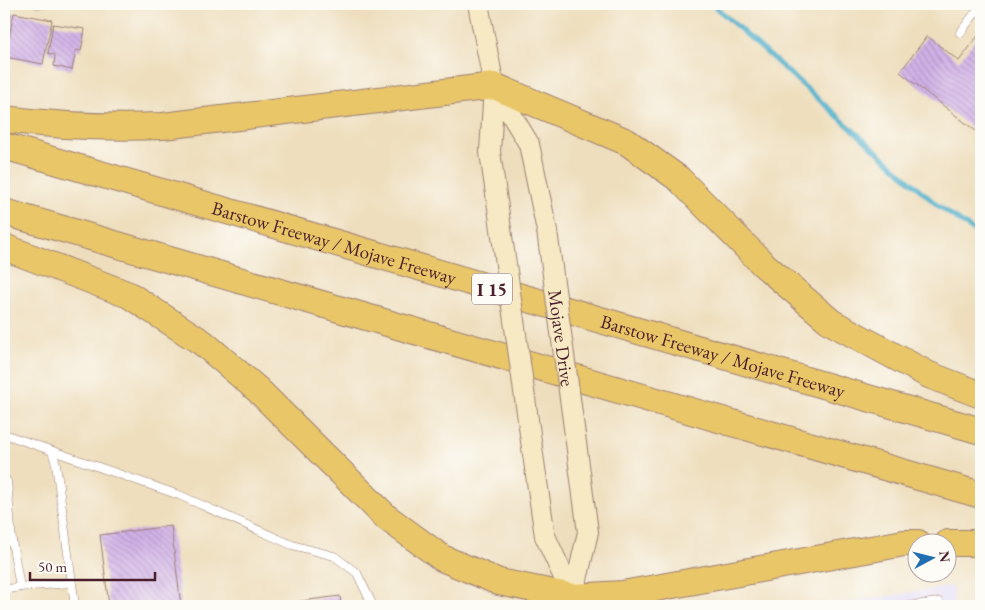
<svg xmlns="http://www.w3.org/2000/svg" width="985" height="610" viewBox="0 0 985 610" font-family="'EB Garamond',serif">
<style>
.built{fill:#ddd5f6}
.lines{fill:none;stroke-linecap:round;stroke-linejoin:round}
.stream{stroke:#49acc8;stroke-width:5}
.building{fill:url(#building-back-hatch)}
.lane-casing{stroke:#9c7e74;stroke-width:9}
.secondary-casing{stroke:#9c7e74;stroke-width:22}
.highway-casing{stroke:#9c7e74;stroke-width:28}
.lane{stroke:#fff;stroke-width:8}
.secondary{stroke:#f6e9c3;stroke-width:20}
.highway{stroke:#e9c769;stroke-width:26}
.secondary-bridge-casing{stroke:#9c7e74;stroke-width:22;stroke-linecap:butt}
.secondary-bridge{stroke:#f6e9c3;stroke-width:20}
.labels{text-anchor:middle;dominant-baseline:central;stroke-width:5;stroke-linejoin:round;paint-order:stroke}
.shield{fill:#fdfcf7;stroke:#806168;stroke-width:1}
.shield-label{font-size:18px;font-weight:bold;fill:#4a1f2b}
.street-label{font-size:19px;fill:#4a1f2b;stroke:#fdfcf7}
</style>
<defs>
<pattern id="building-back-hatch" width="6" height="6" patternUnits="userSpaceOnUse" patternTransform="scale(1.25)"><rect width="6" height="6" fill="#d2b2e8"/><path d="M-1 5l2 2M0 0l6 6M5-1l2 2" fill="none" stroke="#ac90bc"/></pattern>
</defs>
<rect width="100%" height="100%" fill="#fdfcf7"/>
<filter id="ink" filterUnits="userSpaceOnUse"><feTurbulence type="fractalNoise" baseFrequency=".02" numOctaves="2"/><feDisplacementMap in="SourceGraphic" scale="10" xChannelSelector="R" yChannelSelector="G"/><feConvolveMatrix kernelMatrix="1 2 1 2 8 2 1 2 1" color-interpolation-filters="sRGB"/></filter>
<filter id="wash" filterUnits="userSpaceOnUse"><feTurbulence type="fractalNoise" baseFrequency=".0096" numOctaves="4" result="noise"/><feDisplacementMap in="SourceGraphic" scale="20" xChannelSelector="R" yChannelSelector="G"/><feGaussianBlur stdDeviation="1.12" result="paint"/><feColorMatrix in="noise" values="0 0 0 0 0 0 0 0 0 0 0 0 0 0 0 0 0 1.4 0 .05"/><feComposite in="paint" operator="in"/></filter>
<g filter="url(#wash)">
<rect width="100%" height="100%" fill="#eedebd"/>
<!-- built -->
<path class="built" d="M952 586 955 606H823Z"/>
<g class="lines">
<!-- stream -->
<path class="stream" d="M712 4 937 205 981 236"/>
</g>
<g id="blocks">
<!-- building -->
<g class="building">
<path d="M4 13 11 14 5 45H4Z"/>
<path d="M14 13 52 20 43 64 5 57Z"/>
<path d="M53 24 85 29 81 51 76 50 72 70 54 66 55 55 48 53Z"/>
<path d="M981 32V135L900 72 927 36 959 61Z"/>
<path d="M171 526 181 606H109L100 535Z"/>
<path d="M340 596 341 606H279L278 604Z"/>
</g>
</g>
</g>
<g filter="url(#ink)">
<use href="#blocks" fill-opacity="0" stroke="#9c7e74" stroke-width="1"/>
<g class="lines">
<defs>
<g id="lane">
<path d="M36 4H43"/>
<path d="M960 33 981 5"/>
<path d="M4 434 179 495 292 545 334 556 357 573 373 606"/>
<path d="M52 451 56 464 75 606"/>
<path d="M4 479 7 481 12 541"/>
<path d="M4 542 12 541 20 587 71 583"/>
<path d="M4 590 20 587"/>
<path d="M907 606 939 602 940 606"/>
</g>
<g id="secondary">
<path d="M478 4 494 86 490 152 506 264"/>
<path d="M494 86 529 144 547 231"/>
<path d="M532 448 545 536 573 597"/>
<path d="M574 606 573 597 588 532 575 435"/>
</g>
<g id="highway">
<path d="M4 119C57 126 109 128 163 126L494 86 627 142 679 179 763 264 831 322 929 375 981 395"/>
<path id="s1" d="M4 146 981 431"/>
<path d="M4 212 981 495"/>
<path d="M4 247 129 295 203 343 258 390 386 517 442 558 499 582 573 597 623 594 904 543H918"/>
<path d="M948 543H981"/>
</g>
</defs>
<!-- lane casing -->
<use href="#lane" class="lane-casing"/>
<!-- secondary casing -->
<use href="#secondary" class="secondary-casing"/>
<!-- highway casing -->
<use href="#highway" class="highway-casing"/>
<!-- lane -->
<use href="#lane" class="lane"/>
<!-- secondary -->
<use href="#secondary" class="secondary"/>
<!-- highway -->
<use href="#highway" class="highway"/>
<defs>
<g id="secondary-bridge">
<path id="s2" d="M547 231 575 435"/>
<path d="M506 264 532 448"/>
</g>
</defs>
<!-- secondary-bridge casing -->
<use href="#secondary-bridge" class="secondary-bridge-casing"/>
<!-- secondary-bridge -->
<use href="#secondary-bridge" class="secondary-bridge"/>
</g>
</g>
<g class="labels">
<!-- shield labels -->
<rect class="shield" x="472" y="273.5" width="40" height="31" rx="4"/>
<g class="shield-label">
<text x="492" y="289">I 15</text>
</g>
<!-- street labels -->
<g class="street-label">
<text stroke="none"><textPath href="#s1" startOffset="344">Barstow Freeway / Mojave Freeway</textPath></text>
<text stroke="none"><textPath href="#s2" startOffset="108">Mojave Drive</textPath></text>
<text stroke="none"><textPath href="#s1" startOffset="749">Barstow Freeway / Mojave Freeway</textPath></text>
</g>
</g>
<!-- margin -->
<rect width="985" height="610" fill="none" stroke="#fdfcf7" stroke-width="20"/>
<!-- north arrow -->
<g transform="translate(932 558) rotate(83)"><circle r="24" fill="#fdfcf7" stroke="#b5a4a5"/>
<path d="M0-4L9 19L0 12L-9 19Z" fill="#1f6fb2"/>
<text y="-8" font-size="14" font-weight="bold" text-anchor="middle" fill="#4a1f2b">N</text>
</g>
<!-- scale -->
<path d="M30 572v8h125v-8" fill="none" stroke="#4a1f2b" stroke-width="2.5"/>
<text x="38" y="572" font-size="15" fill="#4a1f2b" stroke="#fdfcf7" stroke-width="4" paint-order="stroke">50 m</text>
</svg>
